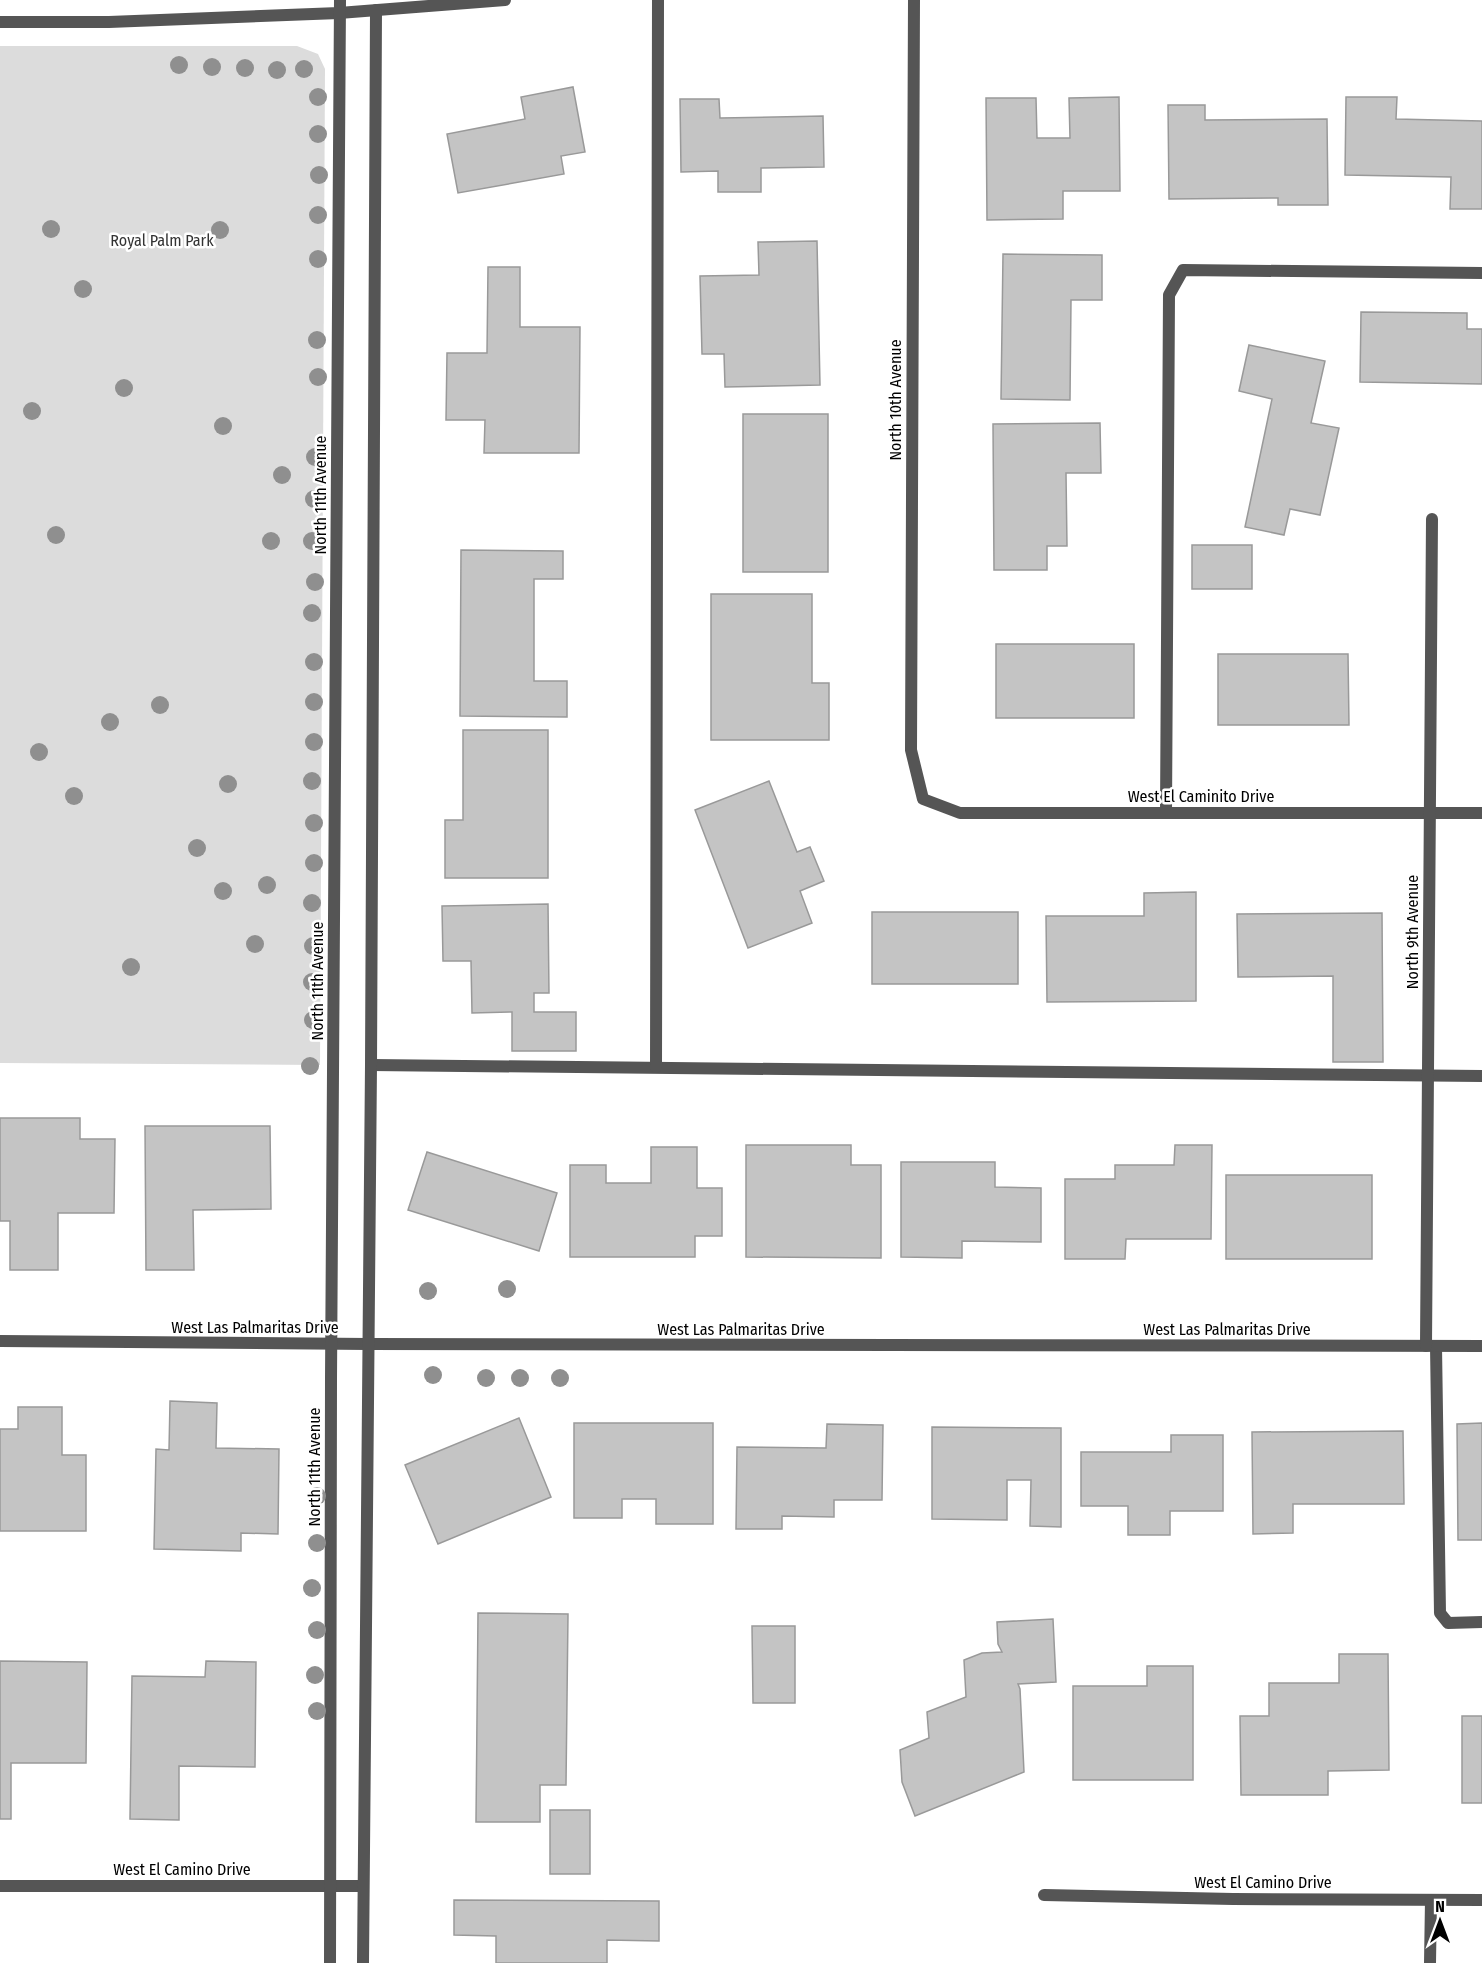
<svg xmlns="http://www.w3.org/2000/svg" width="1482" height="1963" viewBox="0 0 1482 1963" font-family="'Fira Sans Condensed',sans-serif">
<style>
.green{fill:#dcdcdc}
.building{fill:#c4c4c4;stroke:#999;stroke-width:1.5}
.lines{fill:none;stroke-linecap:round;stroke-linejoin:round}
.service{stroke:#555;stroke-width:12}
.minor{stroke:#555;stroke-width:12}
.tree{fill:#8f8f8f}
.labels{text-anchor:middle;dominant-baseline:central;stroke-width:5;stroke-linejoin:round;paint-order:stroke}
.park-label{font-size:16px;fill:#333;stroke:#fff}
.street-label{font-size:16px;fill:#000;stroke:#fff}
</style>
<rect width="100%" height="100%" fill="#fff"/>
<!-- green -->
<path class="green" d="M0 46H297L318 54 325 69 320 1065 0 1063Z"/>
<!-- building -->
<g class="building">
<path d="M573 87 585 152 561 156 564 174 458 193 447 134 525 119 521 97Z"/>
<path d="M1119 97 1120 191H1063V219L987 220 986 98H1036L1037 138H1070L1069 98Z"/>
<path d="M1346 97H1397L1396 119 1482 121V209H1450L1451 177 1345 175Z"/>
<path d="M680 99H719L720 118 823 116 824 167 761 168V192H718V171L681 172Z"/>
<path d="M1168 105H1205V120L1327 119 1328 205H1278V198L1169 199Z"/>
<path d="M817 241 820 385 725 387 724 354H702L700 276 759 275 758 242Z"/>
<path d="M1003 254 1102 255V300H1071L1070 400 1001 399Z"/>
<path d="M488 267H520V327H580L579 453H484L485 420H446L447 353H487Z"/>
<path d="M1361 312 1467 313V329H1482V384L1360 382Z"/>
<path d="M1249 345 1325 361 1311 423 1339 428 1320 515 1290 509 1284 535 1245 527 1272 399 1239 391Z"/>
<rect x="743" y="414" width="85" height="158"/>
<path d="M1100 423 1101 473H1066L1067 546H1047V570H994L993 424Z"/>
<rect x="1192" y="545" width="60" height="44"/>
<path d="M461 550 563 551V579H534V681H567V717L460 716Z"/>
<path d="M711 594H812V683H829V740H711Z"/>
<rect x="996" y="644" width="138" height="74"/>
<path d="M1218 654H1348L1349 725H1218Z"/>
<path d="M463 730H548V878H445V820H463Z"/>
<path d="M769 781 797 852 810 847 824 881 800 891 812 923 748 948 695 810Z"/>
<path d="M1196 892V1001L1047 1002 1046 916H1144V893Z"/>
<path d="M548 904 549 993H534V1012H576V1051H512V1012L472 1013 471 961H443L442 906Z"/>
<rect x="872" y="912" width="146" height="72"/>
<path d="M1382 913 1383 1062H1333V976L1238 977 1237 914Z"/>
<path d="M0 1118H80V1139H115L114 1213H58V1270H10V1221H0Z"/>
<path d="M145 1126H270L271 1209 193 1210 194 1270H146Z"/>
<path d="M746 1145H851V1165H881V1258L746 1257Z"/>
<path d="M1175 1145H1212L1211 1239H1126L1125 1259H1065V1179H1115V1165H1174Z"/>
<path d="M651 1147H697V1188H722V1236H695V1257H570V1165H606V1183H651Z"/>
<path d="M427 1152 557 1193 539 1251 408 1210Z"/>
<path d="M901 1162H995V1187L1041 1188V1242L962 1241V1258L901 1257Z"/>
<rect x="1226" y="1175" width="146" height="84"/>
<path d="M170 1401 217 1403 216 1448 279 1449 278 1534 241 1533V1551L154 1549 156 1449 169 1450Z"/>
<path d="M18 1407H62V1455H86V1531H0V1429H18Z"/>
<path d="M519 1418 551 1497 438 1544 405 1465Z"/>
<path d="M574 1423H713V1524H656V1499H622V1518H574Z"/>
<path d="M1482 1423V1540H1458L1457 1424Z"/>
<path d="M827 1424 883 1425 882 1500H834V1517L782 1516V1529H736L737 1447 826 1448Z"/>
<path d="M932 1427 1061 1428V1527L1030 1526 1031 1480H1007V1520L932 1519Z"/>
<path d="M1403 1431 1404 1504H1293V1533L1253 1534 1252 1432Z"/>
<path d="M1171 1435H1223V1511H1170V1535H1128V1506H1081V1452H1171Z"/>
<path d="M478 1613 568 1614 566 1785H540V1822H476Z"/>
<path d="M1053 1619 1056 1682 1018 1684 1020 1689 1024 1772 915 1816 902 1782 900 1750 929 1738 927 1712 966 1697 964 1660 982 1653 1002 1652 998 1644 997 1622Z"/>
<path d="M752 1626H795V1703H753Z"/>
<path d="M1339 1654H1388L1389 1770 1328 1771V1795H1241L1240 1716H1269V1683H1339Z"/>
<path d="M0 1661 87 1662 86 1763H11V1819H0Z"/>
<path d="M206 1661 256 1662 255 1767 179 1766V1820L130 1819 132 1676 205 1677Z"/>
<path d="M1147 1666H1193V1780H1073V1686H1147Z"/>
<rect x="1462" y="1716" width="20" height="87"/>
<rect x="550" y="1810" width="40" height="64"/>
<path d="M454 1900 659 1901V1941L607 1940V1963H496V1936L454 1935Z"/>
</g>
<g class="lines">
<!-- service -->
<g class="service">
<path d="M1166 813 1169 295 1183 270 1482 273"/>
<path d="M371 1065 1482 1076"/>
<path d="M656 1067 658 0"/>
<path d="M1436 1346 1440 1613 1448 1623 1482 1622"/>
</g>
<!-- minor -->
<g class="minor">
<path d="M914 0 911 750 923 799 960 813H1482"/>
<path d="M0 22H109L339 13 505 0"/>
<path d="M0 1341 368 1344 1482 1346"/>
<path d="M1426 1346 1432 519"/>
<path d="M0 1886H363"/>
<path d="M1044 1895 1233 1899 1482 1900"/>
<path d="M330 1963 331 1378 340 0"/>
<path d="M363 1963 371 1065 376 10"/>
<path d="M1430 1963 1431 1900"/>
</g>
</g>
<!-- trees -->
<g class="tree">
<circle cx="179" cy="65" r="9"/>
<circle cx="212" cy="67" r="9"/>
<circle cx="245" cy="68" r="9"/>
<circle cx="304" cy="69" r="9"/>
<circle cx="277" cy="70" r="9"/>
<circle cx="318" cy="97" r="9"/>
<circle cx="318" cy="134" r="9"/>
<circle cx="319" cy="175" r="9"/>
<circle cx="318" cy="215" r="9"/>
<circle cx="51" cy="229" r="9"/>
<circle cx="220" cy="230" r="9"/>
<circle cx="318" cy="259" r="9"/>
<circle cx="83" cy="289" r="9"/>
<circle cx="317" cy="340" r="9"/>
<circle cx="318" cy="377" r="9"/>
<circle cx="124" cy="388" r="9"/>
<circle cx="32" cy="411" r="9"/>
<circle cx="223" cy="426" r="9"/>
<circle cx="315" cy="457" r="9"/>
<circle cx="282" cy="475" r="9"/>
<circle cx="314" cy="499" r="9"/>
<circle cx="56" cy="535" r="9"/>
<circle cx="271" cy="541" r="9"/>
<circle cx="312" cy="541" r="9"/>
<circle cx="315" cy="582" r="9"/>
<circle cx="312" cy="613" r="9"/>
<circle cx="314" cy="662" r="9"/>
<circle cx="314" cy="702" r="9"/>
<circle cx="160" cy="705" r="9"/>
<circle cx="110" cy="722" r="9"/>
<circle cx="314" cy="742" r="9"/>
<circle cx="39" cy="752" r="9"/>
<circle cx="312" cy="781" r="9"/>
<circle cx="228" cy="784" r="9"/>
<circle cx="74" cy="796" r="9"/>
<circle cx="314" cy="823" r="9"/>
<circle cx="197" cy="848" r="9"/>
<circle cx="314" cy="863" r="9"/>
<circle cx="267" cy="885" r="9"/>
<circle cx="223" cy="891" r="9"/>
<circle cx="312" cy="903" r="9"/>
<circle cx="255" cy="944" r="9"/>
<circle cx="313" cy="946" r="9"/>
<circle cx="131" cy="967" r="9"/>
<circle cx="312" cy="982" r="9"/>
<circle cx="313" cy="1020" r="9"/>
<circle cx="310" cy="1066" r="9"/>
<circle cx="507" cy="1289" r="9"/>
<circle cx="428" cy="1291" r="9"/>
<circle cx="433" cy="1375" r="9"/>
<circle cx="486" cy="1378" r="9"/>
<circle cx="520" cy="1378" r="9"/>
<circle cx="560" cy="1378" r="9"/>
<circle cx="317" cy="1496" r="9"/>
<circle cx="317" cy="1543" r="9"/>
<circle cx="312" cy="1588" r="9"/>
<circle cx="317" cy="1630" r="9"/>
<circle cx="315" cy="1675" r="9"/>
<circle cx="317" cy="1711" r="9"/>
</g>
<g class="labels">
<!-- park labels -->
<g class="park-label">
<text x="162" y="240">Royal Palm Park</text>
</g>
<!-- street labels -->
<g class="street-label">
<text transform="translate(895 400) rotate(-90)">North 10th Avenue</text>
<text transform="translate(320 495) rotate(-90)">North 11th Avenue</text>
<text x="1201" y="796">West El Caminito Drive</text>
<text transform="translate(1412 932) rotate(-90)">North 9th Avenue</text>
<text transform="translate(317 981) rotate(-90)">North 11th Avenue</text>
<text x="255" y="1327">West Las Palmaritas Drive</text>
<text x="741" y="1329">West Las Palmaritas Drive</text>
<text x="1227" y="1329">West Las Palmaritas Drive</text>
<text transform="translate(314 1467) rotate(-90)">North 11th Avenue</text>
<text x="182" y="1869">West El Camino Drive</text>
<text x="1263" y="1882">West El Camino Drive</text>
</g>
</g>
<!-- north arrow -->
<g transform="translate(1440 1921)" stroke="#ffffff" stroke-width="4.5" paint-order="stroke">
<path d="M0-4.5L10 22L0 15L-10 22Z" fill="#000000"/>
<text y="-9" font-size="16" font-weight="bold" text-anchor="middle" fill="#000000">N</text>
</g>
</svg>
